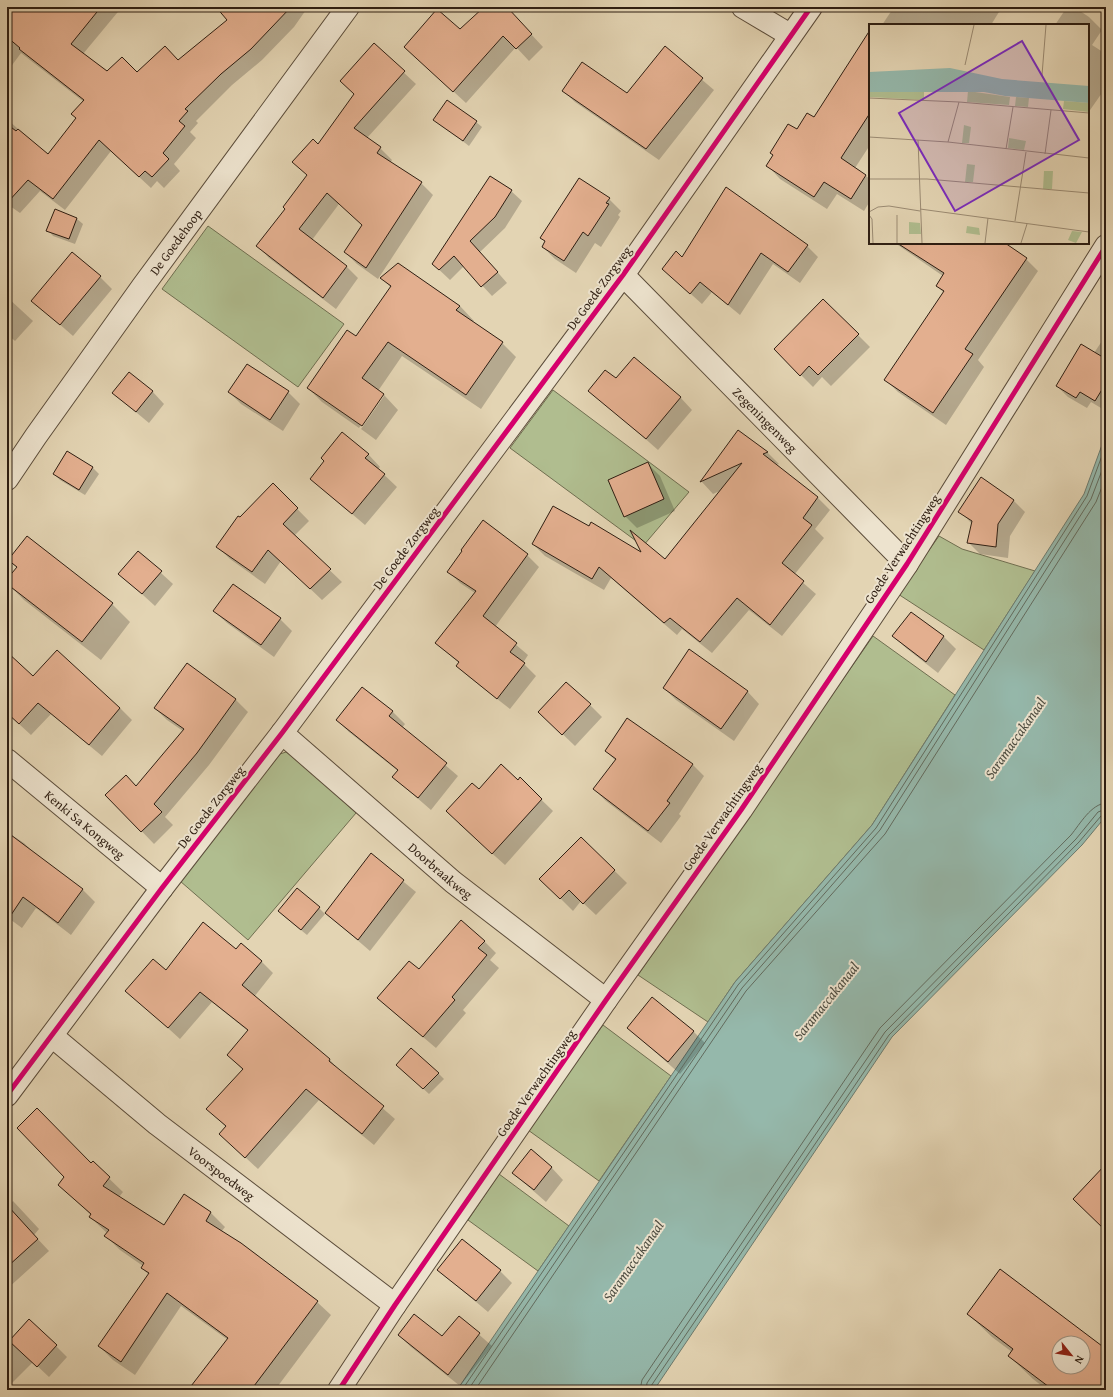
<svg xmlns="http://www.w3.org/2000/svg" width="1113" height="1397" viewBox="0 0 1113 1397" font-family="'Gentium Book Plus',serif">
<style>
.green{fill:#b0bd8f;stroke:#6f6e50}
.water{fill:#95b8ab;stroke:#6c7a6e}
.shadow{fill:#0003;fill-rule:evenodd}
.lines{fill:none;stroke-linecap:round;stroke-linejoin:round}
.shore{stroke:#626b5e;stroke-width:1}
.building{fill:#e3af8f;stroke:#2e1e12;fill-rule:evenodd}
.minor-casing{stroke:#5b4c3a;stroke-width:24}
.minor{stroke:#ede3ce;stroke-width:22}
.cycleway-casing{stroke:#ede3ce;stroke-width:8}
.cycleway{stroke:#d6006c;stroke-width:5}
.labels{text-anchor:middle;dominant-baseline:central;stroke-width:4;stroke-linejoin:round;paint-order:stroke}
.street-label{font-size:13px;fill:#2e1e12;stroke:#ede3ce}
.water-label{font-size:14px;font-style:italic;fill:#4d4c40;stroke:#ede3ce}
.inset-road{fill:none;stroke:#9b8b73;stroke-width:1}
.view{fill:#7b2cbf;fill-opacity:0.15;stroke:#7b2cbf;stroke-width:2}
.inset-edge{fill:none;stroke:#2e1e12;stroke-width:2}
</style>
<rect width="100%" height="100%" fill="#e3d4b3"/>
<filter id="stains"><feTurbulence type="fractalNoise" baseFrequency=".005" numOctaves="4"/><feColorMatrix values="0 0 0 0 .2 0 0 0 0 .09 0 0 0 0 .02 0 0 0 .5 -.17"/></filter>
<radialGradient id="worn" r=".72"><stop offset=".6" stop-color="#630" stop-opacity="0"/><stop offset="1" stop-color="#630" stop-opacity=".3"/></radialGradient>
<!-- green -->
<g class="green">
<path d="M208 226 344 324 298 387 162 289Z"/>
<path d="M553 390 689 492 643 546 510 448Z"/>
<path d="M939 536 962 549 1035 571 984 650 898 594Z"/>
<path d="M873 636 955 695 872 825 735 982 708 1022 638 975Z"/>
<path d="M286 752 300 760 356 813 248 940 180 881 280 754Z"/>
<path d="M603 1025 671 1076 599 1181 528 1130Z"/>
<path d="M499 1174 569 1226 538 1271 468 1220Z"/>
</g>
<!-- water -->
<path class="water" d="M1106 434V816L1082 845 892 1037 654 1390H457L735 982 872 825 1084 494Z"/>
<!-- shadow -->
<g class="shadow">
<path d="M7 7H122L83 54 107 73H137L179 61 245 7H308L294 27 262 60 232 85 196 121 198 123 190 132 196 138 174 164 180 171 164 188 157 181 151 188 111 151 65 210 40 191 20 213 7 204V119L48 156 77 118 84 102 21 53 7 72Z"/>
<path d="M486 7H506L543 47 529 61 516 47 466 103 405 47 460 31Z"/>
<path d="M894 7H1002L991 25H882Z"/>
<path d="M1067 7H1074L1089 17 1102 30 1092 45 1106 54V91L1104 90 1088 113V25H1055Z"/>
<path d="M870 44V145L855 168 870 179V201L864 211 837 194 827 209 780 179 768 166 797 131 814 119Z"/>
<path d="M374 45 416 84 367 138 380 148 392 160 390 163 421 183 433 195 378 279 357 264 345 252 363 226 339 204 312 240 346 266 358 278 336 309 269 258 258 246 286 209 308 176 318 145 355 94Z"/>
<path d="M665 48 714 90 659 160 575 102 563 91 627 94Z"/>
<path d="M434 119 476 122 482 127 469 146Z"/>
<path d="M511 191 522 201 505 228 480 252 507 283 492 296 464 266 450 280 433 264Z"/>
<path d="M609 199 621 211 618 215 620 217 601 247 595 243 576 273 555 259 543 247 546 242 542 238Z"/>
<path d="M55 210 77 219 83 224 75 244 53 236 48 230Z"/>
<path d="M895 243H1003L1026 259 1038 271 978 360 984 367 946 425 898 392 886 380 944 293 937 286 943 276Z"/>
<path d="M807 246 818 257 800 283 773 264 740 315 712 292 702 304 663 269 683 258Z"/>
<path d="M398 264 460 306 474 321 472 322 502 343 516 357 481 409 402 356 378 391 384 395 398 410 376 440 361 429 384 396H382L359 428 322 402 308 388 356 337 391 288 382 278Z"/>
<path d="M100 277 112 289 73 336 33 301Z"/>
<path d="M7 297 33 321 15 341 7 334Z"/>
<path d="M823 300 870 347 831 386 822 377 813 387 775 349Z"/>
<path d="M1106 335V411L1091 402 1087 408 1068 397 1057 386 1094 353Z"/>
<path d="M590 390 680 397 692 410 658 450Z"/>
<path d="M152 391 164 404 149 423 113 393Z"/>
<path d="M229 392H288L300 404 283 431 241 404Z"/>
<path d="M739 431 767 452 779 464 776 465 818 498 830 510 815 529 824 538 794 575 816 594 782 636 749 610 712 653 682 629 677 635 611 578 604 590 545 556 533 544 589 527 643 555 665 561 722 490 713 494 702 482Z"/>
<path d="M67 452 93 468 99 474 85 495 60 480 54 474Z"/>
<path d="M368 454 380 467 378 469 397 487 365 525 311 479Z"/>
<path d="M647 463 660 476 675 511 637 528 625 516Z"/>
<path d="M273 484 309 521 294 536 342 582 322 600 281 561 265 584 230 559 218 547 240 518Z"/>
<path d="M1013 500 1025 512 1010 536 1008 558 980 554 968 542 972 524 960 511Z"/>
<path d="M138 552 173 584 155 606 120 574Z"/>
<path d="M527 555 539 567 495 627 528 655 523 663 536 676 510 709 469 677 457 666 459 663 436 643 475 593 460 583 449 572Z"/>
<path d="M9 560 112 604 130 622 101 660 24 600 7 583 17 568Z"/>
<path d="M214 611 280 619 292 631 274 657 227 623Z"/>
<path d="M911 613 944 637 956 649 938 673 906 648 894 636Z"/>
<path d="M187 664 236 700 248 712 209 765 165 817 173 825 154 844 107 795 136 787 183 731 167 720 155 708Z"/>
<path d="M7 667 120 708 132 720 102 756 51 714 31 735 7 713Z"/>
<path d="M362 688 393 712 405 724 402 728 458 776 431 810 393 777 398 771 349 732 337 720Z"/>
<path d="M664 688 747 691 759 704 734 741 676 700Z"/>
<path d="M590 705 602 717 575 746 552 724Z"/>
<path d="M606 751 692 764 704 776 679 814 681 816 661 843 606 801 594 789 616 761Z"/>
<path d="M520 779 553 811 505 865 459 824 479 790 518 781Z"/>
<path d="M7 832 24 843 33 852 83 890 95 902 71 935 36 908 22 928 7 917Z"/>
<path d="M581 838 627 883 596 915 581 901 573 911 541 879Z"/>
<path d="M371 855 416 892 370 951 326 913Z"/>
<path d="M319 908 325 914 307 935 285 917Z"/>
<path d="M484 941 496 953 490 960 499 968 463 1010 466 1013 436 1048 391 1010 419 971Z"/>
<path d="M237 950 261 961 273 973 254 997 330 1060 341 1072 395 1119 374 1145 319 1100 258 1169 232 1145 226 1127 208 1109 243 1070 228 1055 248 1031 212 1002 180 1039 127 991 166 972Z"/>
<path d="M628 1028 693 1031 705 1043 680 1074Z"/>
<path d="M403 1070 438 1073 444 1079 429 1094Z"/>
<path d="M93 1163 123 1192 119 1197 164 1226 184 1196 211 1213 225 1227 221 1232 317 1302 331 1315 275 1390H189L228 1340 181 1306 135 1375 113 1360 99 1346 149 1275 142 1268 143 1266 120 1250 106 1236 108 1234 90 1217 91 1215 59 1185Z"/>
<path d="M551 1167 563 1180 546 1202 513 1173Z"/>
<path d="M13 1201 39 1229 34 1235 49 1251 7 1289V1207Z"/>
<path d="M462 1241 500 1271 512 1283 488 1312 438 1270Z"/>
<path d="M1000 1271 1106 1350V1390H1047L1033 1379 1009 1356 1012 1352 992 1337 968 1314ZM1059 1343H1083V1367H1059Z"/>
<path d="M459 1317 492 1346 460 1386 411 1347 399 1335 443 1338Z"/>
<path d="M7 1332 14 1338 56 1346 67 1357 49 1377 33 1362 7 1388Z"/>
<path d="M378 1386 384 1390H375Z"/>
</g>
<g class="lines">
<!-- shore -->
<g class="shore">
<path d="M462 1390 738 985 876 828 1087 496 1106 445"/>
<path d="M468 1390 742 988 880 830 1091 499 1106 460"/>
<path d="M475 1390 746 991 885 834 1096 502 1106 477"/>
<path d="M640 1390 642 1380 880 1028 1071 835C1080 824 1091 804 1106 803"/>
<path d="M646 1390 647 1383 885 1032 1076 839 1098 812 1106 809"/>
<path d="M651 1390V1386L889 1035 1079 842 1101 816 1106 814"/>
</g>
</g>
<!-- building -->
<g class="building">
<path d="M7 7H101L71 44 107 71 122 57 137 72 165 46 178 60 227 20 216 7H291L251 49 221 74 185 109 188 111 179 121 185 126 163 153 169 159 152 177 145 171 139 177 99 140 53 199 28 180 7 203V124L16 131 18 129 48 154 76 118 71 114 84 100 19 49 20 48 7 37Z"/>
<path d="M484 7H507L532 34 516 49 503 36 453 92 404 47 437 9 460 29Z"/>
<path d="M870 30V113L841 158 866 175 851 199 824 182 814 197 766 166 773 155 770 153 788 124 797 129 807 113 814 117Z"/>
<path d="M374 43 405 71 354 128 381 147 377 153 422 182 366 268 344 252 362 225 327 193 299 229 347 266 323 298 256 246 285 209 283 207 307 175 292 162 313 139 318 144 354 94 340 81Z"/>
<path d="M665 46 703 78 646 149 562 91 582 62 627 93Z"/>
<path d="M447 100 477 121 463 141 433 120Z"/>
<path d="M490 176 512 190 495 217 470 241 498 272 481 287 454 256 439 270 432 264Z"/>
<path d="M579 178 610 198 606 203 609 204 588 236 583 232 564 261 542 247 545 241 540 238Z"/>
<path d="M726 187 808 245 788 272 761 253 728 305 700 282 690 294 662 269 676 251 682 257Z"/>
<path d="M55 209 77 218 69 239 46 231Z"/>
<path d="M897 243H1005L1027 258 965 349 973 354 933 413 884 380 944 291 936 286 944 273Z"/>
<path d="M72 252 101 276 60 325 31 301Z"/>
<path d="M398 263 460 306 456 310 503 342 466 395 388 342 362 378 384 394 362 426 307 388 347 330 356 336 391 286 380 278Z"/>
<path d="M823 299 859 334 818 375 809 366 800 376 774 349Z"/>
<path d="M1081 344 1106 359V383L1095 401 1080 392 1076 398 1056 386Z"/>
<path d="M634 357 681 397 646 439 588 391 605 370 616 378Z"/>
<path d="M247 364 289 391 270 420 228 392Z"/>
<path d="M129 372 153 391 136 412 112 393Z"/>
<path d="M738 430 768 452 763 454 818 497 803 518 812 525 782 563 804 581 770 625 737 598 700 642 670 618 664 623 599 567 592 579 532 544 553 506 589 526 591 522 641 552 630 530 665 559 742 463 700 482Z"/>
<path d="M342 432 369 454 365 458 385 474 352 514 310 479 324 461 321 458Z"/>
<path d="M67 451 93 467 79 490 53 474Z"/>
<path d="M648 462 664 499 624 517 608 480Z"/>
<path d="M981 477 1014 500 998 524 996 547 967 543 972 521 958 512Z"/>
<path d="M273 483 298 508 283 524 331 569 310 589 268 550 252 572 216 547 238 516 240 517Z"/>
<path d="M483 520 528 554 483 616 517 643 510 652 525 663 497 699 456 666 459 662 435 643 476 591 447 572 462 551 461 550Z"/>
<path d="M27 536 113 603 82 642 7 584V579L17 567 8 560Z"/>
<path d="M138 551 162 571 142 594 118 574Z"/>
<path d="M233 584 281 618 261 645 213 611Z"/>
<path d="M911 612 944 636 926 662 892 636Z"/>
<path d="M689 649 748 691 721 729 663 688Z"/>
<path d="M57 650 120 708 89 745 38 703 19 724 7 713V652L33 676Z"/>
<path d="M187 663 236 699 197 753 154 804 162 812 141 832 105 795 126 775 136 786 184 729 154 708Z"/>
<path d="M566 682 591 704 562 735 538 712Z"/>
<path d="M362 687 393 711 389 716 447 763 418 798 392 777 398 770 336 720Z"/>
<path d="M627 718 693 764 667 801 670 803 648 831 593 789 616 759 605 751Z"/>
<path d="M501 764 518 780 520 777 542 799 492 854 446 811 472 783 479 789Z"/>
<path d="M7 832 83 889 58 923 23 897 7 921Z"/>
<path d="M581 837 615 870 583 904 569 890 560 899 539 879Z"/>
<path d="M371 853 404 880 358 940 325 913Z"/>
<path d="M297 888 320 907 301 930 278 911Z"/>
<path d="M461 920 485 941 478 948 487 955 452 997 455 1000 423 1037 377 998 409 961 419 969Z"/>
<path d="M203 922 236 949 241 943 262 961 242 985 330 1059 329 1061 384 1106 362 1134 306 1089 245 1158 219 1134 226 1126 206 1109 243 1069 227 1055 248 1030 200 992 168 1028 125 991 153 959 166 970Z"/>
<path d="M652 997 694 1031 668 1062 627 1028Z"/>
<path d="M411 1048 439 1073 423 1089 396 1065Z"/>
<path d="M37 1108 91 1163 93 1161 110 1177 103 1186 164 1225 184 1194 211 1212 206 1221 241 1243 318 1301 251 1390H188L228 1338 167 1293 121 1362 98 1346 149 1273 141 1268 144 1263 104 1236 109 1230 89 1217 91 1214 58 1185 64 1177 17 1128Z"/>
<path d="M531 1149 552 1167 534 1190 512 1173Z"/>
<path d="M1106 1164V1231L1073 1199Z"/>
<path d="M7 1205 38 1239 7 1267Z"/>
<path d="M462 1239 501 1270 476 1301 437 1270Z"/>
<path d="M1000 1269 1106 1349V1390H1053L1008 1356 1013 1349 967 1314ZM1059 1343H1083V1367H1059Z"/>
<path d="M414 1314 442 1336 459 1316 480 1333 448 1375 398 1335Z"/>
<path d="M29 1319 57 1345 37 1367 9 1341Z"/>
</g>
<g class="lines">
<defs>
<g id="minor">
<path d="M743 7 790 35"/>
<path id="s1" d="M623 275 907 564"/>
<path id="s2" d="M7 479 36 436 143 286 348 7"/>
<path id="s3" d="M282 733 453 882 606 1000"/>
<path id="s4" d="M7 760 162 888"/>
<path id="s5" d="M52 1036 157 1124 395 1305"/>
<path d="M7 1095 162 888 282 733 623 275 811 7"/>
<path d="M339 1390 395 1305 606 1000 741 810 907 564 1106 246"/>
</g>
</defs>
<!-- minor casing -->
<use href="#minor" class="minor-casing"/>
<!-- minor -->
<use href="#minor" class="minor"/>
<defs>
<g id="cycleway">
<path d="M7 1095 162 888 282 733 623 275 811 7"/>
<path d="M339 1390 395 1305 606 1000 741 810 907 564 1106 246"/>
</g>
</defs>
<!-- cycleway casing -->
<use href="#cycleway" class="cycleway-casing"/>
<!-- cycleway -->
<use href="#cycleway" class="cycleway"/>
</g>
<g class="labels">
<!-- street labels -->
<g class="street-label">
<text stroke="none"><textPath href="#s2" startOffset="291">De Goedehoop</textPath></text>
<text transform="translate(599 288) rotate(-54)">De Goede Zorgweg</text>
<text stroke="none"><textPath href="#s1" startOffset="203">Zegeningenweg</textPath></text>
<text transform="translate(406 548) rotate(-53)">De Goede Zorgweg</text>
<text transform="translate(902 549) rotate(-57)">Goede Verwachtingweg</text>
<text transform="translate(211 807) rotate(-52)">De Goede Zorgweg</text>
<text transform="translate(722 817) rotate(-55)">Goede Verwachtingweg</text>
<text stroke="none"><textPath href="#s4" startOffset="101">Kenki Sa Kongweg</textPath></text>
<text stroke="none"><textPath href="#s3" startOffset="210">Doorbraakweg</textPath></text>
<text transform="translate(536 1083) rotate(-55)">Goede Verwachtingweg</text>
<text stroke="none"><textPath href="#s5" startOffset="218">Voorspoedweg</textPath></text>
</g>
<!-- water labels -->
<g class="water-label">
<text transform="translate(1015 738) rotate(-55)">Saramaccakanaal</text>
<text transform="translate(826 1001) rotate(-51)">Saramaccakanaal</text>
<text transform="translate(633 1261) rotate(-55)">Saramaccakanaal</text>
</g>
</g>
<!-- overview -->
<g transform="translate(869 24)">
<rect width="220" height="220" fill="#e3d4b3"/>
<path d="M24 66 55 68V76L0 73V68ZM99 67 141 73 140 81 98 78ZM147 73 160 74 159 83 146 82ZM195 77 220 79V88L194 85ZM95 101 102 103 100 119H93ZM140 114 157 117 155 126 139 124ZM98 140 106 141 104 158H96ZM175 147H184L183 165H174ZM40 198 51 199 52 210H40ZM98 202 110 204 111 211 97 209ZM203 207 213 208 207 219 199 216Z" fill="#b0bd8f"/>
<path d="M81 44 133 55 220 62V79L136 72 115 68H0V48Z" fill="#95b8ab"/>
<path class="inset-road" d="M96 41 105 1M173 51 177 1M0 74 90 78 220 89M0 113 79 118 220 134M49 116 53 219M79 118 90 78M137 125 144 83M176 130 182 86M0 155H58L220 169M51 185 220 208M0 188 9 183 20 182 51 187M0 191 3 195 4 219M28 191V219M146 197 157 128M116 219 119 194M152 219 158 200"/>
<path class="view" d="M153 17 210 116 86 187 30 89Z"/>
<rect width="220" height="220" class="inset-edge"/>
</g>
<!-- margin -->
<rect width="1113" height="1397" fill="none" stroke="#e3d4b3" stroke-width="24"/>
<rect x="8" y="8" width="1097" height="1381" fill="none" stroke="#2e1e12" stroke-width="2"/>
<rect x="12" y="12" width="1089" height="1373" fill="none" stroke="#2e1e12"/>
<!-- north arrow -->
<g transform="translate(1071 1355) rotate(120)"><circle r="19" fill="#ede3ce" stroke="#a19483"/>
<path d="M0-3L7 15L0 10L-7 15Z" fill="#8f2418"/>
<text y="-6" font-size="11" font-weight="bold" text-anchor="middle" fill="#2e1e12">N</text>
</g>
<rect width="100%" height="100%" filter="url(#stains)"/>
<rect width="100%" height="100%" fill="url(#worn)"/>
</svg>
